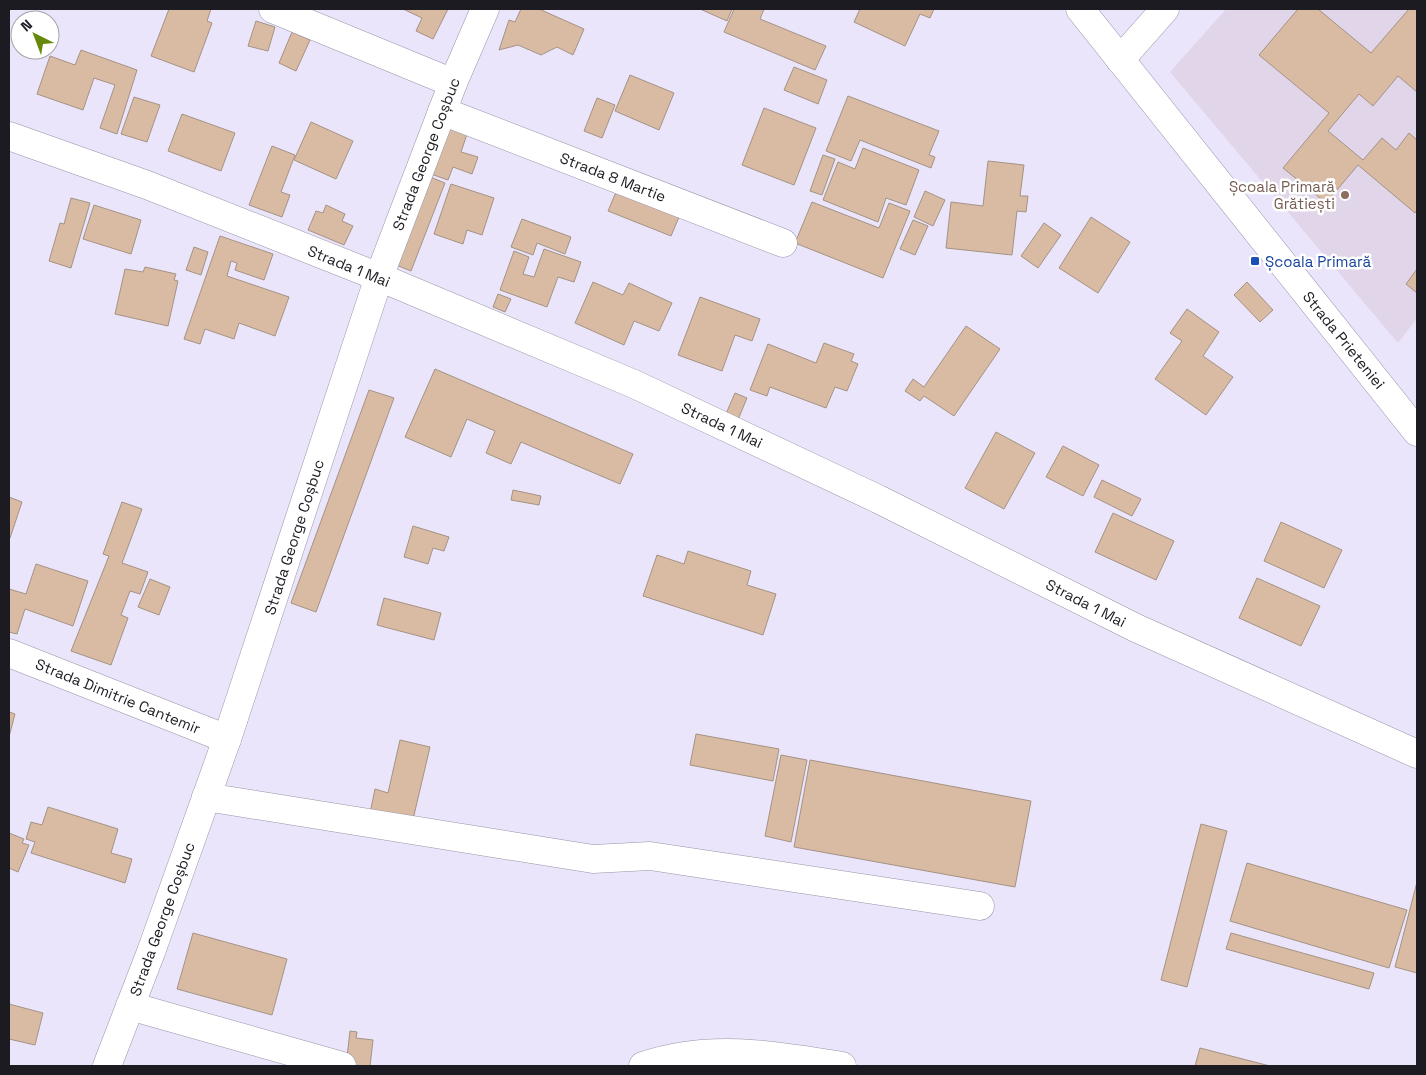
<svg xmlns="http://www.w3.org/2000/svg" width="1426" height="1075" viewBox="0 0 1426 1075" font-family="'Space Grotesk',sans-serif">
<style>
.education{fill:#e1d5e9}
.building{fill:#d9bba4;stroke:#a49284}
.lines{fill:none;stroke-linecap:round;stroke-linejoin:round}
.minor-casing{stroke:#9994a7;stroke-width:29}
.minor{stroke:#fff;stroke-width:28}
.education-dot{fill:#8d6e63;stroke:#fff;stroke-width:2}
.transit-dot{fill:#1a4fb4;stroke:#fff;stroke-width:2}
.labels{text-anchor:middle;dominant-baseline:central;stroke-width:5;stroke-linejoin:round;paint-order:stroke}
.street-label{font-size:15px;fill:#1d1b22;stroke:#fff}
.education-label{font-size:15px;fill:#785e54;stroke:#fff;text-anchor:end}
.transit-label{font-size:15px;fill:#164399;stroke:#fff;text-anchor:start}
</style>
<rect width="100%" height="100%" fill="#eae5fa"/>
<!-- education -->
<path class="education" d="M1226 9H1417V318L1398 343 1170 72Z"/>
<!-- building -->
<g class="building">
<path d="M169 9H211L207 21 212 23 194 72 151 56Z"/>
<path d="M403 9H448L433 39 416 31 422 18Z"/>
<path d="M521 9H539L584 29 573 55 557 47 541 55 518 45 499 50 509 20 515 22Z"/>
<path d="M700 9H732L727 21Z"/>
<path d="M734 9H764L760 19 826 46 815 70 724 32Z"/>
<path d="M860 9H934L930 18 920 14 905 46 854 22Z"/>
<path d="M1298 9H1318L1371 53 1409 9H1417V92L1398 76 1373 106 1359 94 1328 131 1363 160 1382 138 1396 150 1409 133 1417 140V210L1415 213 1358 165 1326 203 1283 168 1329 113 1259 55Z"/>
<path d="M256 21 275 27 268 51 248 46Z"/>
<path d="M292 32 310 40 296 71 279 63Z"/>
<path d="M81 50 137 70 117 134 100 128 115 85 94 78 83 110 37 94 50 56 75 65Z"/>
<path d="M794 67 827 80 818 104 784 90Z"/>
<path d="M630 75 674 93 659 130 615 111Z"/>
<path d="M848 96 939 131 929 155 935 157 931 168 860 140 851 161 826 151Z"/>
<path d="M134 97 160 105 147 142 121 134Z"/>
<path d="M597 98 615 105 602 138 584 131Z"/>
<path d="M764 108 816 128 794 185 742 165Z"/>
<path d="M182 114 235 133 221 171 168 151Z"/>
<path d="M311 122 353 141 336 179 294 160Z"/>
<path d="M447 127 467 134 461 152 478 157 472 174 453 167 448 180 431 174Z"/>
<path d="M272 146 295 155 281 192 290 195 282 217 249 205Z"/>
<path d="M863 148 919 170 906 205 886 198 878 222 823 200 838 162 855 169Z"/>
<path d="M823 155 835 159 822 195 810 191Z"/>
<path d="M988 161 1024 165 1020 196H1028L1026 212 1017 211 1012 255 946 248 951 202 983 206Z"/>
<path d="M430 177 445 183 411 271 396 265Z"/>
<path d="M451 184 494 198 482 235 467 230 463 244 434 234Z"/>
<path d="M925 191 945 200 933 226 914 217Z"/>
<path d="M616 192 679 217 671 236 608 211Z"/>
<path d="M71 198 90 203 71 268 49 261 60 223 64 224Z"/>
<path d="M812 202 879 228 889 203 910 211 883 278 795 243Z"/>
<path d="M94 205 141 220 131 254 83 239Z"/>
<path d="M326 205 345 214 342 221 353 226 344 245 308 230 316 211 323 213Z"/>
<path d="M1091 217 1130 242 1098 293 1059 268Z"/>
<path d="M522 219 571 237 565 254 537 243 533 255 511 247Z"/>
<path d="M913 220 928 226 915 255 900 249Z"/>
<path d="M1044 223 1061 235 1038 268 1021 256Z"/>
<path d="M220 236 273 254 264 280 235 270 237 263 231 261 227 276 289 297 275 336 239 323 234 339 205 329 200 344 184 339Z"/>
<path d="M194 247 208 252 201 275 186 270Z"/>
<path d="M544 249 581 262 574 282 558 277 547 307 500 290 514 251 529 257 523 274 534 277Z"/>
<path d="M145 267 176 274 174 280 178 281 168 326 115 314 125 269 143 272Z"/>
<path d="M1417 269V293L1406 284Z"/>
<path d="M593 282 623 295 629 283 672 303 659 331 634 321 624 345 575 323Z"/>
<path d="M1247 282 1273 310 1260 322 1234 295Z"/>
<path d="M498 294 511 299 505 312 493 307Z"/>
<path d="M700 297 760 319 752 341 735 335 722 371 678 355Z"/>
<path d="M1187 309 1219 332 1203 356 1233 377 1206 415 1155 379 1182 341 1170 333Z"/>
<path d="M966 326 1000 349 954 416 924 396 920 401 905 391 913 379 924 387Z"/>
<path d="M824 343 854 354 851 361 858 364 847 391 835 387 826 408 770 387 767 396 750 390 768 344 816 363Z"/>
<path d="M435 369 633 454 620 484 521 442 511 464 486 453 495 431 467 419 451 457 405 437Z"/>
<path d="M369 390 394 398 316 612 291 603Z"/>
<path d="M735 393 747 398 737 422 725 416Z"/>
<path d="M996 432 1035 453 1004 509 965 488Z"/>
<path d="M1063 446 1099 465 1083 496 1046 477Z"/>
<path d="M1102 480 1141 499 1132 516 1094 497Z"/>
<path d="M513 490 541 496 539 505 511 500Z"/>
<path d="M9 497 22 502 10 538H9Z"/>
<path d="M122 502 142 509 122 563 148 572 140 594 130 591 121 615 128 618 111 665 71 651 109 556 103 554Z"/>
<path d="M1113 513 1174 541 1156 580 1095 552Z"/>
<path d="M1281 522 1342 550 1324 588 1264 561Z"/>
<path d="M413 526 449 537 444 551 433 548 428 564 404 557Z"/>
<path d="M688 551 751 571 747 585 776 594 763 635 643 596 657 555 684 564Z"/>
<path d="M36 564 88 581 73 626 25 609 17 634 9 632V589L26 594Z"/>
<path d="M1257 578 1320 606 1301 646 1239 618Z"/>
<path d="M150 579 170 587 159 615 138 607Z"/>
<path d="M384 598 441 613 434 640 377 625Z"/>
<path d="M9 712 15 714 9 737Z"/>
<path d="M696 734 779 749 773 781 690 765Z"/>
<path d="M400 740 430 747 411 828 369 818 375 789 388 793Z"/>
<path d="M781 755 807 760 791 842 765 836Z"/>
<path d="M810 760 1031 801 1015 887 794 847Z"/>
<path d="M48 807 118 829 111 853 132 859 125 883 31 853 35 842 26 839 31 822 42 825Z"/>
<path d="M1201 824 1227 831 1187 987 1161 980Z"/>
<path d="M9 833 24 839 22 843 29 845 18 872 9 868Z"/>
<path d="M1247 863 1407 910 1389 968 1230 921Z"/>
<path d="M1417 882V973L1395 967Z"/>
<path d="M193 933 287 959 272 1015 177 989Z"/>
<path d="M1231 933 1374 973 1369 989 1226 949Z"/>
<path d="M9 1004 43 1013 35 1045 9 1039Z"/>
<path d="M350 1031 357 1032 356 1038 373 1040 370 1066H346Z"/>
<path d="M1200 1048 1270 1066H1195Z"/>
</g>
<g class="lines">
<defs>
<g id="minor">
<path d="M273 9 453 83"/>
<path d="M1080 9 1417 432"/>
<path d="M1120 60 1165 9"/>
<path d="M442 111 783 243"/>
<path d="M9 136 147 185 379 277 634 384 878 499 1136 628 1417 754"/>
<path d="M9 653 227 739"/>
<path d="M206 797 593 859 650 856 980 906"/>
<path d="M130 1006 342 1066"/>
<path d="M107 1066 151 952 227 739 379 277 453 83 485 9"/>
<path d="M643 1066C708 1043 776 1055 842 1066"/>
</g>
</defs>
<!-- minor casing -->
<use href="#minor" class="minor-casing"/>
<!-- minor -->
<use href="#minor" class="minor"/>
</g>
<!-- markers -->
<circle class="education-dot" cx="1345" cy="195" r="5"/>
<rect class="transit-dot" x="1250" y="256" width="10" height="10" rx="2.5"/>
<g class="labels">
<!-- street labels -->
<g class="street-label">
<text transform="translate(426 154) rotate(-69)">Strada George Coșbuc</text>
<text transform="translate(613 177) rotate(21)">Strada 8 Martie</text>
<text transform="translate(349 266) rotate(22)">Strada 1 Mai</text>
<text transform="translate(1344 340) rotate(51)">Strada Prieteniei</text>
<text transform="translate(722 425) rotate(25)">Strada 1 Mai</text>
<text transform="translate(294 537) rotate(-72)">Strada George Coșbuc</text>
<text transform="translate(1086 603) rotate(27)">Strada 1 Mai</text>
<text transform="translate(118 696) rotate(22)">Strada Dimitrie Cantemir</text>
<text transform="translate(162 919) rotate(-70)">Strada George Coșbuc</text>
</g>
<!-- education labels -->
<g class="education-label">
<text x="1335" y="186">Școala Primară<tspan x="1335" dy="17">Grătiești</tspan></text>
</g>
<!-- transit labels -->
<g class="transit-label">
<text x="1265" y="261">Școala Primară</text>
</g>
</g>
<!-- border -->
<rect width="1426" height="1075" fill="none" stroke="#1d1b22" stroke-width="20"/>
<!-- north arrow -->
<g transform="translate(35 35) rotate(318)"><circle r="24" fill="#ffffff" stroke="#a5a4a7"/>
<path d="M0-4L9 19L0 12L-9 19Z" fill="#66890c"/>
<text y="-8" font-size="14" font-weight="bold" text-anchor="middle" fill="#1d1b22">N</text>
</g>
</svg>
